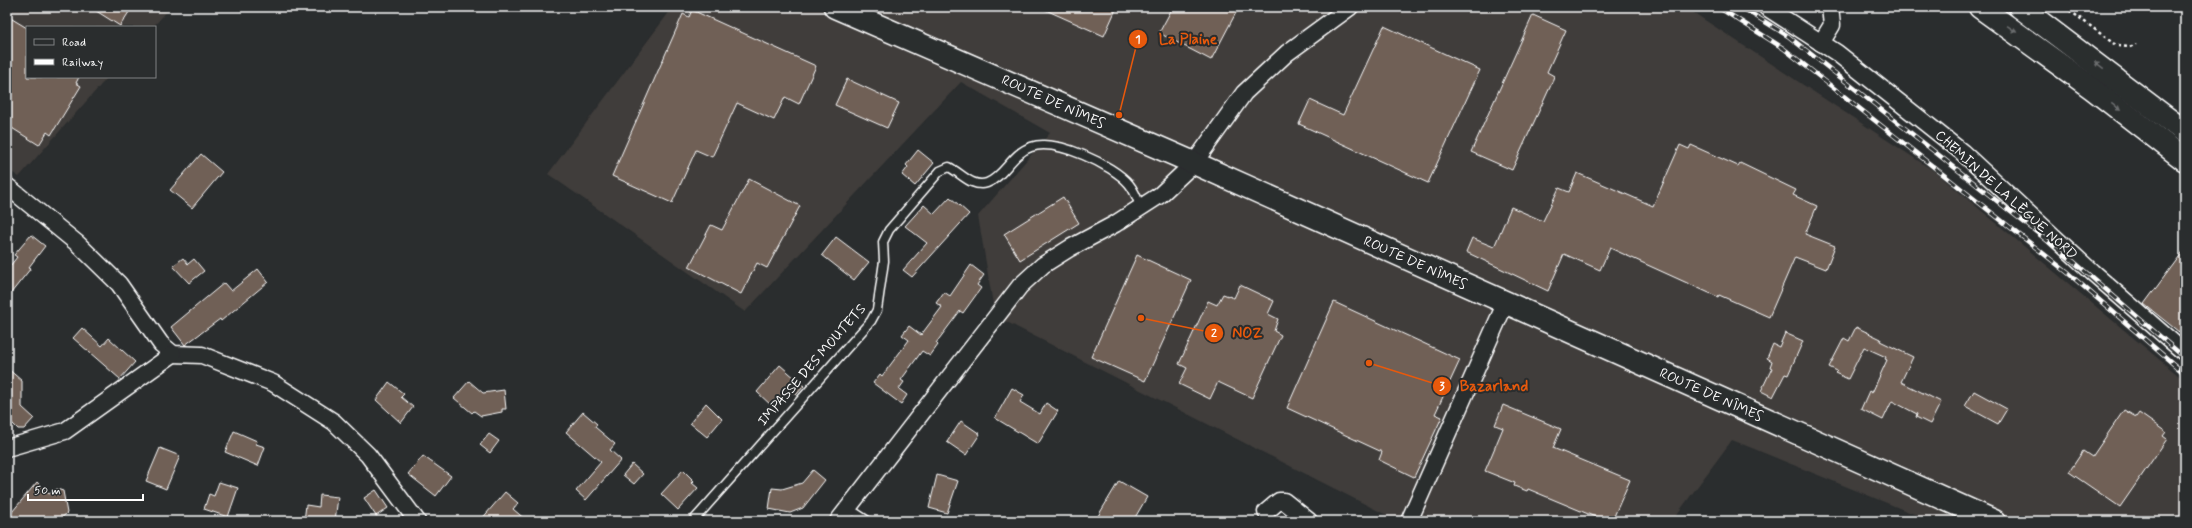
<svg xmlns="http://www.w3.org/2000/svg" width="2192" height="528" viewBox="0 0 2192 528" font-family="Mynerve,sans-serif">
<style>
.built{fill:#3f3c3a}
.building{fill:#706057;stroke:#fff}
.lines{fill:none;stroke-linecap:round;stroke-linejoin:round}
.service-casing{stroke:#fff;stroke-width:11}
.minor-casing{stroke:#fff;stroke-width:19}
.secondary-casing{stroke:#fff;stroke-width:25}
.trunk-casing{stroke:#fff;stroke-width:25}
.path{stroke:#fff;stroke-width:2.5;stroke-dasharray:3 3;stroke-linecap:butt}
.service{stroke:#2a2d2e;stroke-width:8}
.minor{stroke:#2a2d2e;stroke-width:16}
.secondary{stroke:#2a2d2e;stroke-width:22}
.trunk{stroke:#2a2d2e;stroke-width:22}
.rail-casing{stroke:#fff;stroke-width:4.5}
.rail{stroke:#2a2d2e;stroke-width:3;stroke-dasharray:9;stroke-linecap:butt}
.oneway{fill:#6a6c6d}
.labels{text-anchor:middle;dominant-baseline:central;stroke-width:4;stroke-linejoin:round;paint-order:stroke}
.street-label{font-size:14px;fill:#fff;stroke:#2a2d2e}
.leader{fill:none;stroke:#e8590c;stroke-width:1.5}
.callout-dot{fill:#e8590c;stroke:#2a2d2e;stroke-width:1.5}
.mark-label{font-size:12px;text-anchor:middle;font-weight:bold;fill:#fff}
.callout-label{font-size:15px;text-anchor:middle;font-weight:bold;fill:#e8590c;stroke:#2a2d2e;stroke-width:4;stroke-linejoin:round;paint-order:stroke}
</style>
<rect width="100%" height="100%" fill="#2a2d2e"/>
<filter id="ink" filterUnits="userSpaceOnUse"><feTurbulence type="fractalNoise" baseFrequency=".025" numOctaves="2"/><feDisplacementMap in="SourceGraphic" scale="8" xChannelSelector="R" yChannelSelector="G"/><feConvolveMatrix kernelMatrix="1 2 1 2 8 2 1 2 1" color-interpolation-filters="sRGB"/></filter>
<g filter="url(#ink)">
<!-- built -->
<g class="built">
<path d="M7 7H171L153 27H27V77H108L19 177 7 169Z"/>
<path d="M673 7H1685L1934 171 2185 381V521H1931L1732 440 1672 521H1398L995 316 978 216 1050 133 961 82 745 312 548 174Z"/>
</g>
<!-- building -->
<g class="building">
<path d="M90 7H121L129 12 120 26Z"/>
<path d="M1039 7H1117L1104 36Z"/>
<path d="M1173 7H1239L1211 60 1159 33Z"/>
<path d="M692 10 816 66 799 104 785 97 774 120 737 103 712 157 696 150 672 203 612 176 683 14 689 17Z"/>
<path d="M1533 15 1566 30 1547 72 1554 76 1551 85 1512 170 1471 152Z"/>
<path d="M7 16 27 28V77H79L76 83 81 86 51 135 47 132 39 145 7 125Z"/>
<path d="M1384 26 1480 70 1428 183 1299 124 1310 100 1343 115Z"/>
<path d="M847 79 899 103 887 128 835 105Z"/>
<path d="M1680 145 1689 149 1691 145 1738 166 1740 163 1796 190 1793 195 1817 206 1805 234 1835 246 1826 269 1795 257 1769 317 1719 295 1718 297 1610 248 1600 270 1564 254 1548 291 1466 252 1472 238 1494 247 1511 207 1543 221 1559 188 1569 192 1577 173 1653 206Z"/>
<path d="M918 150 934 163 915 186 902 175 908 167 906 165Z"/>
<path d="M201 154 222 172 192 208 170 190Z"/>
<path d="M749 179 800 206 767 268 757 263 741 294 689 267 711 225 722 230Z"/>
<path d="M950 197 969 214 912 277 903 270 927 243 905 226 924 205 934 214Z"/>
<path d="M1063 197 1079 223 1020 260 1004 234Z"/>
<path d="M31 235 45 246 29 267 31 268 7 298V270L17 257 14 255Z"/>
<path d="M836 237 869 262 854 280 822 255Z"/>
<path d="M2185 249V324L2179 332 2144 304Z"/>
<path d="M1137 255 1191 280 1145 381 1091 357Z"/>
<path d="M183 258 188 264 194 259 204 271 189 283 173 266Z"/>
<path d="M971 265 984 275 977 285 981 288 963 313 960 311 936 343 938 345 930 356 922 351 901 380 904 382 899 389 907 395 901 404 873 383 880 374 882 376 909 340 902 335 909 326 921 335 942 307 936 303 944 292 950 296Z"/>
<path d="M258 269 268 282 221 321 220 319 185 345 171 327 224 283 231 291Z"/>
<path d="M1240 285 1274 301 1268 314 1278 319 1274 331 1281 335 1252 398 1218 382 1210 399 1179 384 1187 368 1179 364 1208 301 1217 305 1223 294 1234 298Z"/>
<path d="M1334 302 1460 360 1435 414 1442 417 1414 477 1379 460 1382 452 1287 408Z"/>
<path d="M1856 327 1881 339 1880 341 1913 357 1901 382 1941 402 1930 424 1916 417 1917 414 1892 401 1883 420 1861 409 1869 391 1872 393 1887 360 1885 359 1886 357 1864 347 1848 379 1835 373 1837 371 1829 367 1844 338 1849 341Z"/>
<path d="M82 328 102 346 109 338 135 362 120 379 73 338Z"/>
<path d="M1785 333 1803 341 1788 375 1785 374 1773 397 1761 391 1772 368 1770 367 1772 361 1767 358 1773 344 1779 347Z"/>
<path d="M780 365 804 386 796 395 789 389 773 407 757 392Z"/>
<path d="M7 368 22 381V407L34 418 24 429H18L7 418Z"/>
<path d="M469 381 483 393 504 390 506 409H502V412L481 416 474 411 472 413 454 398Z"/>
<path d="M389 382 404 394 401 397 413 407 401 423 376 400Z"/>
<path d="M1012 388 1024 395 1020 402 1040 414 1046 403 1058 411 1038 444 995 418Z"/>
<path d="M1974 391 2007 409 1998 424 1965 406Z"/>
<path d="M706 403 722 419 707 437 690 423Z"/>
<path d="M1503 405 1561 429 1553 448 1630 480 1612 521H1605L1528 489 1527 491 1514 486 1515 483 1485 471 1503 428 1495 425Z"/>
<path d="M2124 410 2136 417 2139 413 2166 432 2163 436 2167 439 2120 507 2069 472 2083 451 2092 457Z"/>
<path d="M583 412 597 424 595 427 615 444 610 450 621 460 586 500 576 491 601 462 566 432Z"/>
<path d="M961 421 980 434 966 455 947 442Z"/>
<path d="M234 431 257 441 256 444 265 447 258 466 225 452Z"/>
<path d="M489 434 499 441 490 453 480 445Z"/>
<path d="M160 448 180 456 166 489 146 481Z"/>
<path d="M423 456 451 476 436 496 408 474Z"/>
<path d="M632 464 643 474 634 484 623 475Z"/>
<path d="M683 470 694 481 692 483 698 488 678 510 661 494Z"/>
<path d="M813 470 825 480 803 508 790 513 769 509 772 488 782 489 802 483Z"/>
<path d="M937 475 958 481 947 513 929 508Z"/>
<path d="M1119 481 1147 497 1133 521H1106L1098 516Z"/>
<path d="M37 482 49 494 57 489 63 491 67 513 58 521H7V518Z"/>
<path d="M219 482 238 488 228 517 204 509 209 494 214 496Z"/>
<path d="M376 490 388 508 376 516 364 498Z"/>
<path d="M505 492 518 503 513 509 527 521H480Z"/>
<path d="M320 495 338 497 335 521H304L306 505 319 507Z"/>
</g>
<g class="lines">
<defs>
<g id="service">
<path d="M848 508 868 521"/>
<path d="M693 521 871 321 877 310 884 261 883 242 889 230 940 171 949 167C961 173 972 188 987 183 1004 177 1012 153 1031 147 1056 138 1113 165 1129 184 1135 191 1138 200 1141 209"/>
</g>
<g id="minor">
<path d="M1766 7 1837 53 1962 152 2092 272 2185 353"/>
<path d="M1821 43 1832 25 1830 7"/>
<path d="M7 186 78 244 119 284 161 344 173 354 202 355 273 383 334 422 368 455 417 521"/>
<path d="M7 448 65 431 173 354"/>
<path d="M1266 512 1279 501H1284L1309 521"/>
<path d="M838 521 1020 286 1043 265 1070 248 1115 224 1160 195 1194 163 1244 93 1287 53 1350 7"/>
<path d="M1409 521 1505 304"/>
</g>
<path id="secondary" d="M835 7 1194 163 1994 521"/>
<g id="trunk">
<path d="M1980 7 2092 88 2185 160"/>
<path d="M2020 7 2185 132"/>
</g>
</defs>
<!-- service casing -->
<use href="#service" class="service-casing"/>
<!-- minor casing -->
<use href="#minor" class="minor-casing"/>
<!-- secondary casing -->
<use href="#secondary" class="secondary-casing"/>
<!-- trunk casing -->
<use href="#trunk" class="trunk-casing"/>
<!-- path -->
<path class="path" d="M2065 7 2117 46 2130 47 2136 44"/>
<!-- service -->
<use href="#service" class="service"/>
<!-- minor -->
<use href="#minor" class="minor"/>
<!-- secondary -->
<use href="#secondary" class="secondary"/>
<!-- trunk -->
<use href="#trunk" class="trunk"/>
<defs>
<g id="rail">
<path d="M1718 7 1783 48 2068 273 2185 374"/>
<path d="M1741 7 1788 36 2073 261 2185 358"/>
</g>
</defs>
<!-- rail casing -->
<use href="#rail" class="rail-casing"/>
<!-- rail -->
<use href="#rail" class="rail"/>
</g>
<!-- one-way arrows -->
<defs><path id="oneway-solid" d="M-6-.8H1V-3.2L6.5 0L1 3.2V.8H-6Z"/></defs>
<g class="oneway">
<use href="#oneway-solid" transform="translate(2012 29) rotate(35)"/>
<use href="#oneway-solid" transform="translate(2099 65) rotate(-143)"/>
<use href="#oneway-solid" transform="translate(2116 107) rotate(38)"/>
</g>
</g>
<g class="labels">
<!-- street labels -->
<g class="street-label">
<text transform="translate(1053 102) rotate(24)">ROUTE DE NÎMES</text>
<text transform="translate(2006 195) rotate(42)">CHEMIN DE LA LÈGUE NORD</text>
<text transform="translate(1415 263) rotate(24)">ROUTE DE NÎMES</text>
<text transform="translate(812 365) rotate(-49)">IMPASSE DES MOUTETS</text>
<text transform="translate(1711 395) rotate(24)">ROUTE DE NÎMES</text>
</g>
</g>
<!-- callouts -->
<path class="leader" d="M1119 115L1138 39M1141 318L1214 333M1369 363L1442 386"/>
<g class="callout-dot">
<circle cx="1119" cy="115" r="4"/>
<circle cx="1141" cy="318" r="4"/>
<circle cx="1369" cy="363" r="4"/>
<circle cx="1138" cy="39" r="10"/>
<circle cx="1214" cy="333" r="10"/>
<circle cx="1442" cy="386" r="10"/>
</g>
<g class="mark-label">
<text x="1138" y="43">1</text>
<text x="1214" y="337">2</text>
<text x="1442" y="390">3</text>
</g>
<g class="callout-label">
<text x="1188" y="44">La Plaine</text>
<text x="1247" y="338">NOZ</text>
<text x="1494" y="391">Bazarland</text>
</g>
<!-- margin -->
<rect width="2192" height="528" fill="none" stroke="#2a2d2e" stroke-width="24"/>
<rect x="12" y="12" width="2168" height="504" fill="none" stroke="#fff" stroke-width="1.5" filter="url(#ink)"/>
<!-- legend -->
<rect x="26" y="26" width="130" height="52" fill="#2a2d2e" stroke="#7f8182"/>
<rect x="34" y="39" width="20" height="6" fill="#2a2d2e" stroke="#7f8182"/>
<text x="62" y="46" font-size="12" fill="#ffffff">Road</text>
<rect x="34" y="59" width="20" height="6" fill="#ffffff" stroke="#7f8182"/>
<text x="62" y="66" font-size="12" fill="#ffffff">Railway</text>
<!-- scale -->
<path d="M28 494v6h115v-6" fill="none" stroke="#ffffff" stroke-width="2"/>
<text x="34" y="494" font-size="12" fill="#ffffff" stroke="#2a2d2e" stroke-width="3" paint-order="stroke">50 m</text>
</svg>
